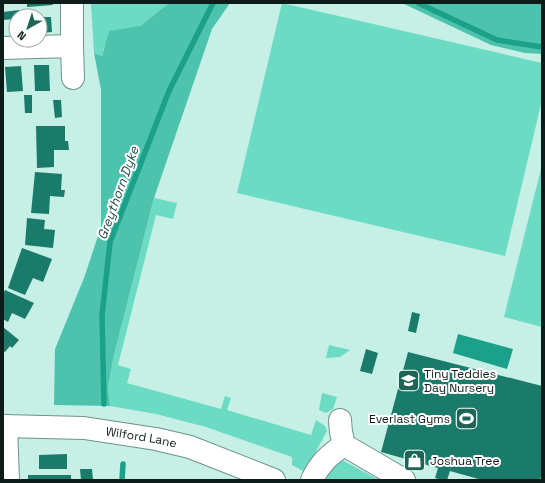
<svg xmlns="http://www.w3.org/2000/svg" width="545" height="483" viewBox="0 0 545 483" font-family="'Space Grotesk',sans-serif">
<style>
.green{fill:#6cdbc4}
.forest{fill:#4dc3ad}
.water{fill:#1ba08a}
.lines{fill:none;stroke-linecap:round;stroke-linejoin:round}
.stream{stroke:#1ba08a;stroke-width:5.5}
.building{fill:#1a7b6a}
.minor-casing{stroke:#6d938a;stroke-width:24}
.major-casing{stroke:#6d938a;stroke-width:24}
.minor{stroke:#fff;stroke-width:22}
.major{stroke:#fff;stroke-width:22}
.labels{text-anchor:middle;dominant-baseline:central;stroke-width:4;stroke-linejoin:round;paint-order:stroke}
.poi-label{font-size:12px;fill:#0d1c19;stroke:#fff;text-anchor:start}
.street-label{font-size:12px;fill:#0d1c19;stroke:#fff}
.water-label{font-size:13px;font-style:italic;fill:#194c42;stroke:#fff}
</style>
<rect width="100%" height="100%" fill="#c6efe5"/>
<!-- green -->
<g class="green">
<path d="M91 3H169L140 26 104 47 102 56 94 53Z"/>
<path d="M282 3 542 63V100L505 256 237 193Z"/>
<path d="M542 165V327L504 317Z"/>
<path d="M154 198 177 203 173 219 156 215 118 365 131 369 127 383 221 409 225 396 231 398 227 410 311 435 316 420 325 426 327 431 305 472 292 465V457L206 427 156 414 110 406 108 387 114 355Z"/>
<path d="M329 345 350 350 340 357 326 358Z"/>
<path d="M322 393 337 397 333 409 326 413 319 410Z"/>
<path d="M334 460H342L379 480H325L323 472Z"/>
</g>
<!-- forest -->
<g class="forest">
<path d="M169 3H230L212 29 154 198 114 355 108 387 110 406 54 405 55 349 84 278 101 227V90L94 53 102 56 109 31 140 26Z"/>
<path d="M402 3H542V54L525 53 491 45Z"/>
</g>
<!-- water -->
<path class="water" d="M458 334 513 349 507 369 453 353Z"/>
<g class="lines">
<!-- stream -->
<g class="stream">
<path d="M418 3 497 40 542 47"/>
<path d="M104 404 102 316 110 242 169 91 213 3"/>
<path d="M122 480 123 464"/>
</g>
</g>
<!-- building -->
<g class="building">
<path d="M27 3H52L53 5 27 7Z"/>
<path d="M19 10 20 16H16V19L3 20V12Z"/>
<path d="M40 17H51L52 32 40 33Z"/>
<path d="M34 65H49L50 91H35Z"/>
<path d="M21 66 23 91 7 92 5 67Z"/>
<path d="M24 95H32V113H25Z"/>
<path d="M53 100H61L62 117 55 118Z"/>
<path d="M36 126H65V141H68L69 150H54V167L37 168Z"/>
<path d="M35 172 62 174 61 190H65L64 197 50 196 49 214 31 213Z"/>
<path d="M27 218 45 220 44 229 55 230 53 248 25 245Z"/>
<path d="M22 248 52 259 43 282 33 278 25 295 8 288Z"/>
<path d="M5 290 34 303 25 319 12 313 8 322 3 319V294Z"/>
<path d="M412 312 420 314 416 333 408 331Z"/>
<path d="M3 327 19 340 12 348 10 346 5 352 3 351Z"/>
<path d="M366 349 378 353 372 374 360 371Z"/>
<path d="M408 352 542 386V473L540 480H482L450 471 447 480H442L435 478 438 468 381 452Z"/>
<path d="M67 454V469H39V455Z"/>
<path d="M80 469H92L93 480H81Z"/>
<rect x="28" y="475" width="43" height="5"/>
</g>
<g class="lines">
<defs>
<g id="minor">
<path d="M72 46V3"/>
<path d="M3 48 72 46 73 78"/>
<path d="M340 420 341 432 344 445 404 480"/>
<path d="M6 426 8 480"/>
<path d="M312 480C320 463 329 455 344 445"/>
</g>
<g id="major">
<path id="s1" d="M3 426 84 428 156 439 190 447 274 480"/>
</g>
</defs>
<!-- minor casing -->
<use href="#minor" class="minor-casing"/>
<!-- major casing -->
<use href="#major" class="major-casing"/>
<!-- minor -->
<use href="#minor" class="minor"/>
<!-- major -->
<use href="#major" class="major"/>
</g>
<!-- icons -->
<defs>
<symbol id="school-square" viewBox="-11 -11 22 22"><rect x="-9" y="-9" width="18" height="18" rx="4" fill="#1e6558" stroke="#fff"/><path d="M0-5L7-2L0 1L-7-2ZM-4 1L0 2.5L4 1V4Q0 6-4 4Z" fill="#fff"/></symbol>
<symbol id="stadium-square" viewBox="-11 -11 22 22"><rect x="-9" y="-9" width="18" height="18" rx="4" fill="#1e6558" stroke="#fff"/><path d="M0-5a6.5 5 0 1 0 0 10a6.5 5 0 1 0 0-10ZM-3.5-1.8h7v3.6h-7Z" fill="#fff"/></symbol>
<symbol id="shop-square" viewBox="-11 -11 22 22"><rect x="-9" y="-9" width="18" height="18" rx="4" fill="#1e6558" stroke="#fff"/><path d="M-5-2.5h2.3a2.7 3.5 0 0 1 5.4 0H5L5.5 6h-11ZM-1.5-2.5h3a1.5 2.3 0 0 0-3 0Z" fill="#fff"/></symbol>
</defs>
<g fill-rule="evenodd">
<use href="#school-square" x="396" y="368" width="25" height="25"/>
<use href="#stadium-square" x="454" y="406" width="25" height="25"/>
<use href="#shop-square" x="402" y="448" width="25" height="25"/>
</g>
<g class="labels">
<!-- poi labels -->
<g class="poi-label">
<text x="424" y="374">Tiny Teddies<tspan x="424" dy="14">Day Nursery</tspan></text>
<text x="450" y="419" text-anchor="end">Everlast Gyms</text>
<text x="430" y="461">Joshua Tree</text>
</g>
<!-- street labels -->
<g class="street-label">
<text stroke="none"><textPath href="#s1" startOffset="139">Wilford Lane</textPath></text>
</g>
<!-- water labels -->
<g class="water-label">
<text transform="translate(118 193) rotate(-70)">Greythorn Dyke</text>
</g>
</g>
<!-- border -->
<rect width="545" height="483" fill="none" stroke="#0d1c19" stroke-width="8"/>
<!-- north arrow -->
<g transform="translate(28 28) rotate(219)"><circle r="19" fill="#ffffff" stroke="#9ea4a3"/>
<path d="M0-3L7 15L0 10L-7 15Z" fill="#1e6558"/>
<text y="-6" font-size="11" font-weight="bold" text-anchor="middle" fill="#0d1c19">N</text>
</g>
</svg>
